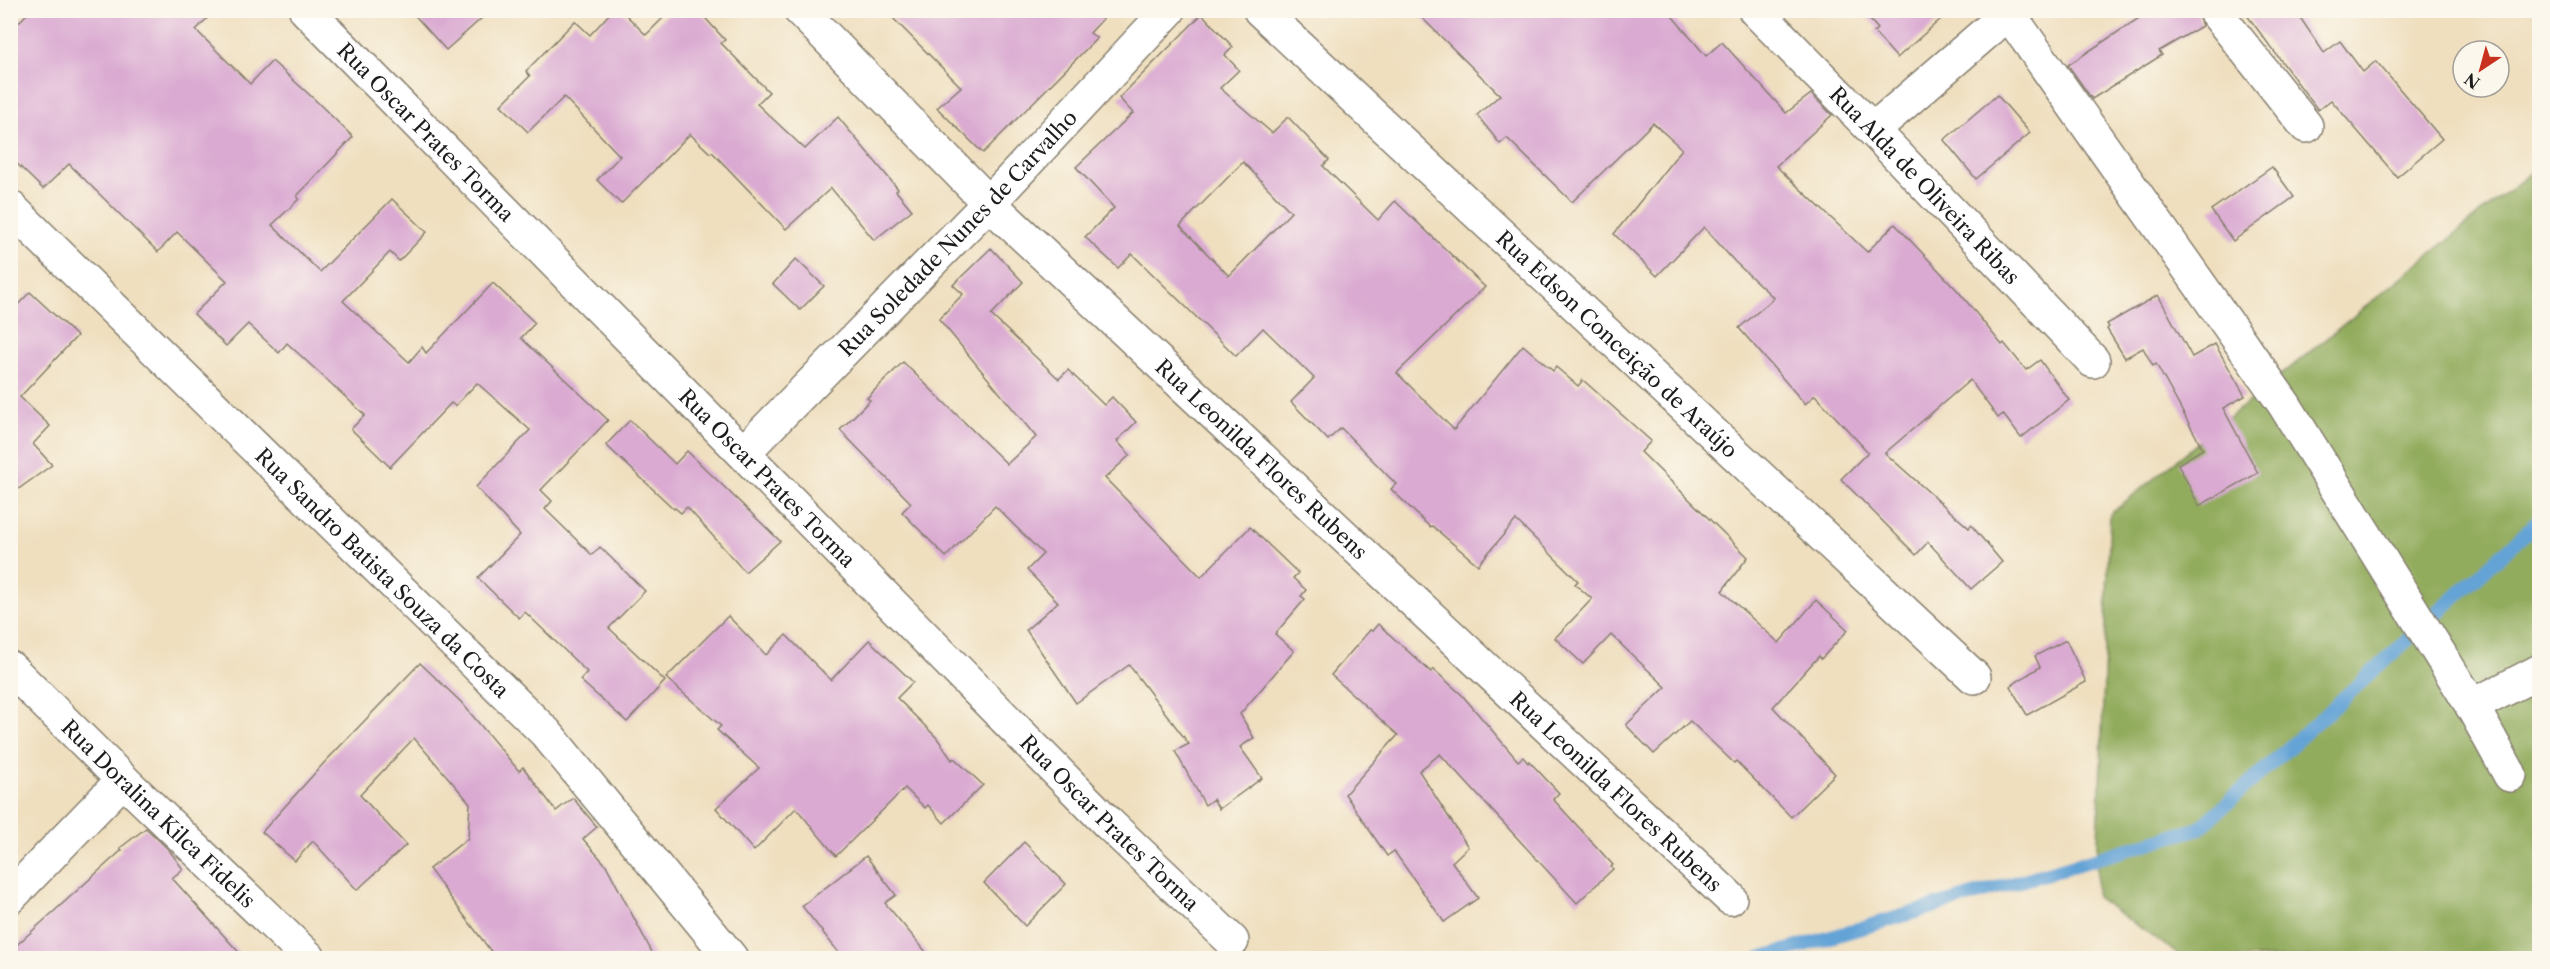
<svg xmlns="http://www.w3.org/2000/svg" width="2550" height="969" viewBox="0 0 2550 969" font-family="'Libre Caslon Text',serif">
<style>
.forest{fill:#92ac5d;stroke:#57643c;stroke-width:1.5}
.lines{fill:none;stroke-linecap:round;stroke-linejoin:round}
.stream{stroke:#64a3d6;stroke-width:14}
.building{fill:#daaad2;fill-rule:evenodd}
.minor-casing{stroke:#867e6e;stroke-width:36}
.minor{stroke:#fff;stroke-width:33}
.labels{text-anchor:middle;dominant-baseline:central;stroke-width:4.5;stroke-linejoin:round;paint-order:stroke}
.street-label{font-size:21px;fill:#1c1c1c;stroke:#fbf7ec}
</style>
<rect width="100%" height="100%" fill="#fbf7ec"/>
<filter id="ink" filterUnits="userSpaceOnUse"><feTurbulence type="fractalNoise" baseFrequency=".0167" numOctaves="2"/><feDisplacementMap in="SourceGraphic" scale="12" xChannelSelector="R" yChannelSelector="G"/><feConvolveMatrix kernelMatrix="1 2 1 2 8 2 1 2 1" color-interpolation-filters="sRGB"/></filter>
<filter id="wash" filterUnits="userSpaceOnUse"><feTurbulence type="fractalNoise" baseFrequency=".008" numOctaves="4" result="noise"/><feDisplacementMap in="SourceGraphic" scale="24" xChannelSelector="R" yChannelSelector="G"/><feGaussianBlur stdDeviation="1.35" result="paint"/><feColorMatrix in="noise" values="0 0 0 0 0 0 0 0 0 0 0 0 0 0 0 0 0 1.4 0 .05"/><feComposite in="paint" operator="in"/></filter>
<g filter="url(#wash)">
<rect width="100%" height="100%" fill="#efdfbf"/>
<!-- forest -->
<path class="forest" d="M2539 166V958H2184L2096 897 2110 514Z"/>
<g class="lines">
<!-- stream -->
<path class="stream" d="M1760 958 2200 828 2540 520"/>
</g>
<g id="blocks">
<!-- building -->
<g class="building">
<path d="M31 10H215L196 30 250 84 272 61 312 97 353 137 297 196 299 199 272 225 320 272 392 199 427 232 399 261 390 252 343 301 409 362 422 347 426 353 493 283 535 323 521 338 608 420 541 490 552 501 545 509 592 555 600 547 645 591 609 628 665 681 627 722 580 680 587 672 525 612 519 618 478 578 520 535 476 487 530 430 477 383 455 406 451 403 390 467 351 429 365 415 287 343 279 353 248 324 226 346 194 314 227 281 177 232 158 252 69 164 43 189 10 157V31Z"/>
<path d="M410 10H491L446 50Z"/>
<path d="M613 10H621L646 35 671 10H698L725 40 721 43 769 92 757 104 805 149 838 117 898 189 896 191 912 210 874 240 831 188 786 229 712 152 710 153 690 134 621 204 597 180 620 156 564 97 528 132 501 105 530 76 526 71 575 21 590 35Z"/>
<path d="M885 10H1111L1090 33 1097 38 983 153 937 108 961 87Z"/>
<path d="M1414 10H1667L1706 56 1722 42 1786 113 1811 94 1832 115 1776 166 1867 252 1895 224 1958 291 2002 345 2004 343 2026 370 2040 360 2069 400 2021 438 2003 414 1998 418 1970 380 1885 453 1969 528 1971 525 2002 562 1971 589 1928 542 1916 555 1841 479 1868 452 1815 395 1805 404 1739 328 1774 298 1735 262 1704 227 1657 276 1614 234 1682 149 1653 123 1572 202 1507 138 1500 144 1477 115 1500 95Z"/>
<path d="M1861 10H1951L1897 58 1874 32 1878 29Z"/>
<path d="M2151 10H2196L2202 26 2159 51 2162 55 2092 99 2068 65Z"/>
<path d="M2243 10H2295L2324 53 2340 41 2363 72 2376 61 2442 139 2397 177 2331 100 2318 110Z"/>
<path d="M1202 14 1233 47 1225 55 1239 70 1220 88 1272 133 1288 117 1329 160 1323 166 1378 220 1395 201 1485 287 1397 373 1454 430 1523 345 1553 371 1556 367 1578 386 1583 380 1651 441 1641 452 1748 557 1722 591 1779 643 1816 600 1848 630 1821 659 1819 656 1773 707 1835 774 1791 817 1736 761 1734 763 1690 721 1654 754 1626 725 1666 687 1611 635 1583 664 1555 638 1592 599 1575 584 1578 581 1516 520 1478 565 1432 526 1430 527 1391 489 1396 484 1341 428 1328 440 1291 402 1314 378 1263 328 1236 356 1132 254 1118 268 1085 237 1114 208 1076 167 1133 113 1119 98ZM1243 162 1291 212 1229 276 1180 226Z"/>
<path d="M1997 95 2030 133 1976 179 1944 140Z"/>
<path d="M2272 167 2294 197 2233 241 2211 210Z"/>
<path d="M991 248 1023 282 991 315 1059 379 1068 370 1104 405 1112 397 1136 422 1117 441 1130 455 1105 478 1201 577 1250 527 1298 573 1293 578 1306 590 1301 596 1305 599 1275 634 1294 651 1240 714 1254 738 1240 747 1262 778 1219 809 1213 799 1205 805 1175 751 1189 744 1129 665 1076 703 1026 630 1058 602 1027 570 1043 554 995 506 946 557 902 512 911 503 840 430 870 400 867 398 903 362 1007 464 1036 437 939 319 963 294 953 285Z"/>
<path d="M796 259 824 286 800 310 773 284Z"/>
<path d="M30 292 77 336 20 397 50 426 33 444 52 465 10 495V313Z"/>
<path d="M2158 295 2192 357 2215 344 2245 396 2223 408 2258 473 2199 506 2178 464 2203 449 2156 364 2153 366 2143 348 2125 358 2107 329 2109 327 2107 324Z"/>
<path d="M630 420 675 464 687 451 780 541 745 572 687 507 681 513 675 508 674 509 606 445Z"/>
<path d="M728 616 766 655 786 635 831 680 869 640 913 682 897 698 937 738 952 760 954 758 983 785 944 823 928 805 925 808 905 788 836 856 796 808 754 851 716 808 759 768 717 730 721 726 666 678Z"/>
<path d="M1378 624 1431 672 1433 669 1462 695 1518 761 1523 757 1528 763 1529 761 1559 793 1553 799 1613 865 1611 867 1613 869 1577 903 1440 754 1419 771 1468 847 1452 862 1478 898 1444 922 1394 851 1387 856 1345 794 1398 735 1331 675 1370 630 1372 631Z"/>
<path d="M2066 640 2086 682 2027 715 2010 686 2040 667 2035 656Z"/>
<path d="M420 663 461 702 519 771 523 767 556 811 573 798 597 827 583 839 606 865 655 958H496L429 869 468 838 470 803 414 738 360 795 406 845 357 890 313 841 295 861 262 832 323 764Z"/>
<path d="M146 828 169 850 183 869 172 878 244 958H10V951L122 850 120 848Z"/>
<path d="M1024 842 1066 884 1025 926 984 883Z"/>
<path d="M866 856 896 895 885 903 931 958H843L802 906Z"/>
</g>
</g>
</g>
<g filter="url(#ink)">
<use href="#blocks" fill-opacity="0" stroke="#867e6e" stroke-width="1.5"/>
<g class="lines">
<defs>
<g id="minor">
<path id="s1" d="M306 10 1108 823 1232 941"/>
<path id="s2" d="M800 10 989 203 1730 898"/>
<path id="s3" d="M1260 10 1974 677"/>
<path id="s4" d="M1755 10 1873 130 2093 361"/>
<path d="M2214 10 2306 126"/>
<path d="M2009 14 2284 404 2472 706 2510 775"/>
<path d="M1873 130 2012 10"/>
<path id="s5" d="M10 207 546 733 731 958"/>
<path id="s6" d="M744 452 989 203 1169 10"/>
<path id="s7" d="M10 668 123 780 309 958"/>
<path d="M2472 706 2540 671"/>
<path d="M10 897 123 780"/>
</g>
</defs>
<!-- minor casing -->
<use href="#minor" class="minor-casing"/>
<!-- minor -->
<use href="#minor" class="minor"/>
</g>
</g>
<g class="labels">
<!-- street labels -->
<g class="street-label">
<text stroke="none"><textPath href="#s1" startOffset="171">Rua Oscar Prates Torma</textPath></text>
<text stroke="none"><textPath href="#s4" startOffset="244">Rua Alda de Oliveira Ribas</textPath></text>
<text stroke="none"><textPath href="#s6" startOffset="306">Rua Soledade Nunes de Carvalho</textPath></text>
<text stroke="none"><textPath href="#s3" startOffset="489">Rua Edson Conceição de Araújo</textPath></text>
<text stroke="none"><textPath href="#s2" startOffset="644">Rua Leonilda Flores Rubens</textPath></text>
<text stroke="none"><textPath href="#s1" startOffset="657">Rua Oscar Prates Torma</textPath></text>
<text stroke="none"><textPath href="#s5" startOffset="522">Rua Sandro Batista Souza da Costa</textPath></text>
<text stroke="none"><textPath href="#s2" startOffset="1130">Rua Leonilda Flores Rubens</textPath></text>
<text stroke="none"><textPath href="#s7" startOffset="208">Rua Doralina Kilca Fidelis</textPath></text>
<text stroke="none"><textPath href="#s1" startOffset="1143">Rua Oscar Prates Torma</textPath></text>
</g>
</g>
<!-- margin -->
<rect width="2550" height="969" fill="none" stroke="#fbf7ec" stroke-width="36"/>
<!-- north arrow -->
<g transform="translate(2481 69) rotate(216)"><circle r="28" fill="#fbf7ec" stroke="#a29f99" stroke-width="1.5"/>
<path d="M0-4.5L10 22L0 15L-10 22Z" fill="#c8321e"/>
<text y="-9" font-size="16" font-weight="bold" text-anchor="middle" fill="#1c1c1c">N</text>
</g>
</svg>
